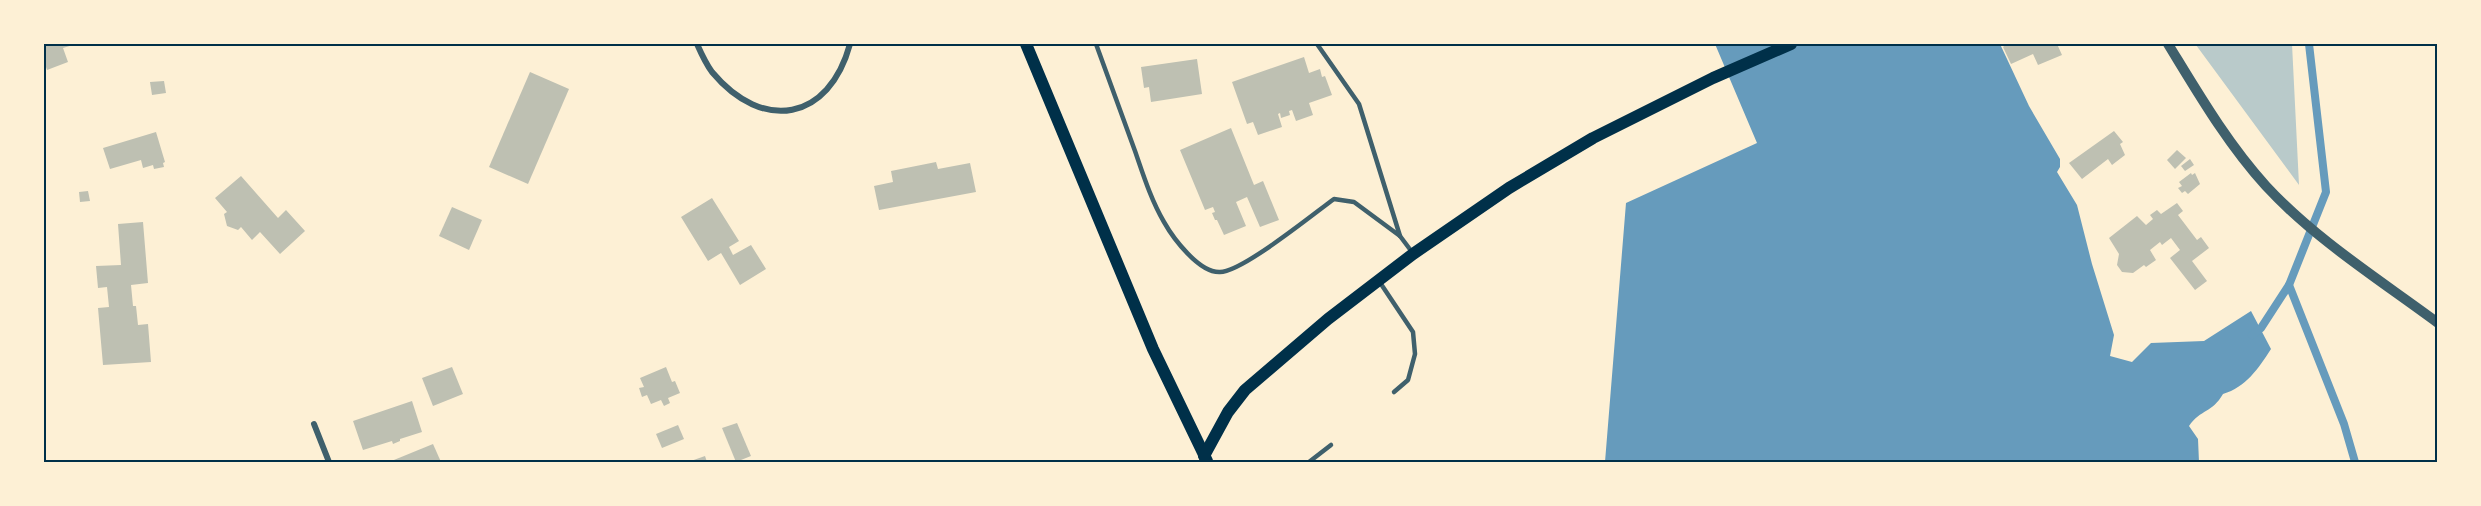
<svg xmlns="http://www.w3.org/2000/svg" width="2481" height="506" viewBox="0 0 2481 506" font-family="'Space Grotesk',sans-serif">
<style>
.green{fill:#b9caca}
.water{fill:#669bbc}
.lines{fill:none;stroke-linecap:round;stroke-linejoin:round}
.stream{stroke:#669bbc;stroke-width:8}
.building{fill:#bec0b2}
.service{stroke:#3f606c;stroke-width:4.5}
.minor{stroke:#3f606c;stroke-width:6}
.tertiary{stroke:#3f606c;stroke-width:10}
.secondary{stroke:#003049;stroke-width:12}
.neatline{fill:none;stroke:#003049;stroke-width:2}
</style>
<rect width="100%" height="100%" fill="#fdf0d5"/>
<!-- green -->
<path class="green" d="M2195 44H2292L2299 185 2196 45Z"/>
<!-- water -->
<path class="water" d="M1715 44H2000L2029 106 2060 159V167L2057 172 2077 205 2092 264 2114 335 2110 356 2132 362 2151 343 2204 341 2251 311 2271 349C2258 369 2246 387 2223 394 2212 413 2201 409 2189 426L2198 439 2199 462H1605L1626 203 1757 143Z"/>
<g class="lines">
<!-- stream -->
<g class="stream">
<path d="M2309 44 2326 192 2289 285 2344 424 2355 462"/>
<path d="M2252 335 2261 328 2289 285"/>
</g>
</g>
<!-- building -->
<g class="building">
<path d="M44 44H76L63 48 68 62 47 70 44 61Z"/>
<path d="M2006 44H2057L2062 55 2038 65 2033 54 2011 64 2003 47Z"/>
<path d="M1304 57 1309 73 1320 69 1322 77 1325 76 1332 95 1309 103 1313 115 1296 121 1292 110 1289 111 1290 115 1281 118 1280 113 1278 114 1282 127 1258 135 1253 122 1247 124 1232 82Z"/>
<path d="M1197 59 1202 94 1151 102 1149 87 1144 88 1141 67Z"/>
<path d="M530 72 569 89 528 184 489 167Z"/>
<path d="M164 81 166 93 152 95 150 82Z"/>
<path d="M1231 128 1254 185 1263 181 1279 220 1260 227 1247 197 1236 202 1246 226 1224 235 1217 220H1215L1212 213 1215 212 1213 207 1205 210 1180 150Z"/>
<path d="M2114 131 2123 142 2120 144 2125 155 2112 165 2108 159 2082 179 2069 163Z"/>
<path d="M156 132 165 162 163 163 164 167 154 169 153 165 143 168 141 160 110 169 103 148Z"/>
<path d="M2177 150 2186 158 2175 169 2167 160Z"/>
<path d="M2190 159 2194 165 2185 171 2181 166Z"/>
<path d="M936 162 938 169 970 163 976 192 879 210 874 186 893 182 891 171Z"/>
<path d="M2191 173 2192 175 2195 173 2200 184 2188 194 2185 191 2182 193 2178 188 2182 186 2179 182Z"/>
<path d="M241 176 278 218 286 210 305 231 280 254 260 232 252 240 241 227 238 230 227 226 224 214 227 212 215 198Z"/>
<path d="M88 191 90 201 80 202 79 192Z"/>
<path d="M712 198 739 241 729 247 733 255 751 245 766 269 740 285 721 253 708 261 681 217Z"/>
<path d="M2177 203 2183 211 2178 215 2197 240 2201 237 2209 248 2192 261 2207 281 2195 290 2170 258 2180 250 2171 238 2162 245 2160 242 2150 250 2156 260 2146 267 2144 265 2133 273 2122 272 2117 265 2119 254 2109 238 2137 216 2146 225 2153 219 2150 215 2157 210 2161 214Z"/>
<path d="M452 207 482 220 469 250 439 236Z"/>
<path d="M143 222 148 283 131 285 133 306H136L138 325 148 324 151 362 103 365 98 308 109 307 107 287 98 288 96 266 121 265 118 224Z"/>
<path d="M452 367 463 394 433 406 422 378Z"/>
<path d="M666 367 672 382 675 381 680 393 668 398 670 403 664 406 661 400 651 404 647 395 642 397 639 388 644 387 640 378Z"/>
<path d="M412 401 422 432 400 439V441L393 444 392 441 363 450 353 421Z"/>
<path d="M737 423 751 456 736 462 722 428Z"/>
<path d="M678 425 684 439 662 448 656 434Z"/>
<path d="M433 444 441 462H389Z"/>
<path d="M705 456 707 462H688Z"/>
</g>
<g class="lines">
<!-- service -->
<g class="service">
<path d="M1096 44C1109 79 1122 115 1135 151 1143 174 1151 200 1164 222 1173 238 1199 273 1220 272 1242 272 1312 215 1334 199L1354 202 1400 236 1412 252"/>
<path d="M1317 44 1359 104 1400 236"/>
<path d="M1379 281 1413 332 1415 354 1408 380 1394 392"/>
<path d="M1309 462 1331 445"/>
</g>
<!-- minor -->
<g class="minor">
<path d="M697 44C701 53 706 64 712 72 763 133 829 121 850 44"/>
<path d="M314 424 329 462"/>
</g>
<!-- tertiary -->
<path class="tertiary" d="M2168 44C2198 93 2227 143 2266 186 2315 239 2380 280 2438 323"/>
<!-- secondary -->
<g class="secondary">
<path d="M1026 44 1153 349 1207 461"/>
<path d="M1204 456 1228 412 1245 390 1328 319 1413 254 1509 188 1593 138 1713 78 1791 44"/>
</g>
</g>
<!-- border -->
<rect width="2481" height="506" fill="none" stroke="#fdf0d5" stroke-width="90"/>
<rect x="45" y="45" width="2391" height="416" class="neatline"/>
</svg>
